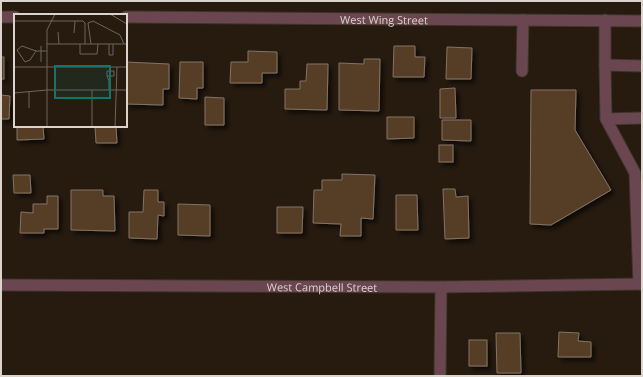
<svg xmlns="http://www.w3.org/2000/svg" width="643" height="377" viewBox="0 0 643 377" font-family="'Open Sans',sans-serif">
<style>
.building{fill:#573e25;stroke:#827365;filter:url(#shadow)}
.lines{fill:none;stroke-linecap:round;stroke-linejoin:round}
.service-casing{stroke:#40352a;stroke-width:13}
.minor-casing{stroke:#40352a;stroke-width:13}
.service{stroke:#6a4750;stroke-width:11}
.minor{stroke:#6a4750;stroke-width:11}
.labels{text-anchor:middle;dominant-baseline:central;stroke-width:3;stroke-linejoin:round;paint-order:stroke}
.street-label{font-size:11px;fill:#dbd3cc;stroke:#1d1207}
.inset-road{fill:none;stroke:#6f655b;stroke-width:1}
.view{fill:#0f766e;fill-opacity:0.15;stroke:#0f766e;stroke-width:2}
.inset-edge{fill:none;stroke:#dbd3cc;stroke-width:2}
</style>
<defs>
<filter id="shadow"><feDropShadow dx="3.5" dy="3.5" stdDeviation="2" flood-color="#0009"/></filter>
</defs>
<rect width="100%" height="100%" fill="#271b10"/>
<!-- building -->
<g class="building">
<path d="M394 46H415V57H425L424 77H393Z"/>
<path d="M447 47 472 48 471 79H446Z"/>
<path d="M248 51 277 52V73H262V83H230L231 62H248Z"/>
<rect x="1" y="57" width="3" height="22"/>
<path d="M364 59H380L379 111 339 110V63L364 64Z"/>
<path d="M126 62 169 64V89H163V105L126 104Z"/>
<path d="M180 62H203V88H197V99L179 98Z"/>
<path d="M307 64H328L327 110 285 109V89H300V81H306Z"/>
<path d="M455 88 456 118H440V89Z"/>
<path d="M531 90H576L575 130 611 190 551 225 530 224Z"/>
<path d="M1 95 10 96 9 119H1Z"/>
<path d="M205 97 224 98V125H205Z"/>
<path d="M387 117H414V138L387 139Z"/>
<path d="M442 120H471V141L442 140Z"/>
<path d="M17 126H43L44 139 17 140Z"/>
<path d="M95 126H116L117 143H96Z"/>
<rect x="439" y="145" width="14" height="17"/>
<path d="M342 174 375 175 373 219 361 218V236H340L341 224 313 223 314 190H322V180H342Z"/>
<path d="M13 175H30L31 193H14Z"/>
<path d="M443 189H455L456 197 468 196 469 238 445 239Z"/>
<path d="M71 190H103V196H114L115 231 71 230Z"/>
<path d="M144 190H158V202H164V216L158 215 157 239 129 238V212H143Z"/>
<path d="M396 195H417L418 230H396Z"/>
<path d="M47 196H58V229H44V233H20L21 212 33 213V204H47Z"/>
<path d="M178 204 210 205V236L178 235Z"/>
<path d="M277 207H303L302 233H277Z"/>
<path d="M559 332 579 333 578 341 591 342V357H558Z"/>
<path d="M496 333H520L521 373H497Z"/>
<rect x="469" y="340" width="18" height="26"/>
</g>
<g class="lines">
<defs>
<g id="service">
<path d="M605 20V65"/>
<path d="M522 71 523 20"/>
<path d="M606 119 642 118"/>
<path d="M639 284 635 173 606 119 605 65 642 66"/>
</g>
<g id="minor">
<path d="M1 17H15"/>
<path id="s1" d="M126 17 642 21"/>
<path id="s2" d="M1 285 441 287 642 284"/>
<path d="M440 376 441 287"/>
</g>
</defs>
<!-- service casing -->
<use href="#service" class="service-casing"/>
<!-- minor casing -->
<use href="#minor" class="minor-casing"/>
<!-- service -->
<use href="#service" class="service"/>
<!-- minor -->
<use href="#minor" class="minor"/>
</g>
<g class="labels">
<!-- street labels -->
<g class="street-label">
<text stroke="none"><textPath href="#s1" startOffset="258">West Wing Street</textPath></text>
<text stroke="none"><textPath href="#s2" startOffset="321">West Campbell Street</textPath></text>
</g>
</g>
<!-- overview -->
<g transform="translate(14 14)">
<rect width="113" height="113" fill="#271b10"/>
<path class="inset-road" d="M96 0 113 10M0 7H69L71 9V30M44 18 45 30M60 19 61 7M33 30H113M66 30V40H83L84 30M77 30 74 9 79 7 106 21 110 30M95 30V41H99V30M22 37 16 46 11 48 3 36 8 32 22 37H33M27 48V32M0 53H113M93 62H100V57H93V62L95 67V76M0 79 33 76H113M15 94V78M33 113V16L41 0M78 113V76M101 113 103 53"/>
<path class="view" d="M41 52H96V84H41Z"/>
<rect width="113" height="113" class="inset-edge"/>
</g>
<!-- border -->
<rect width="643" height="377" fill="none" stroke="#dbd3cc" stroke-width="4"/>
</svg>
